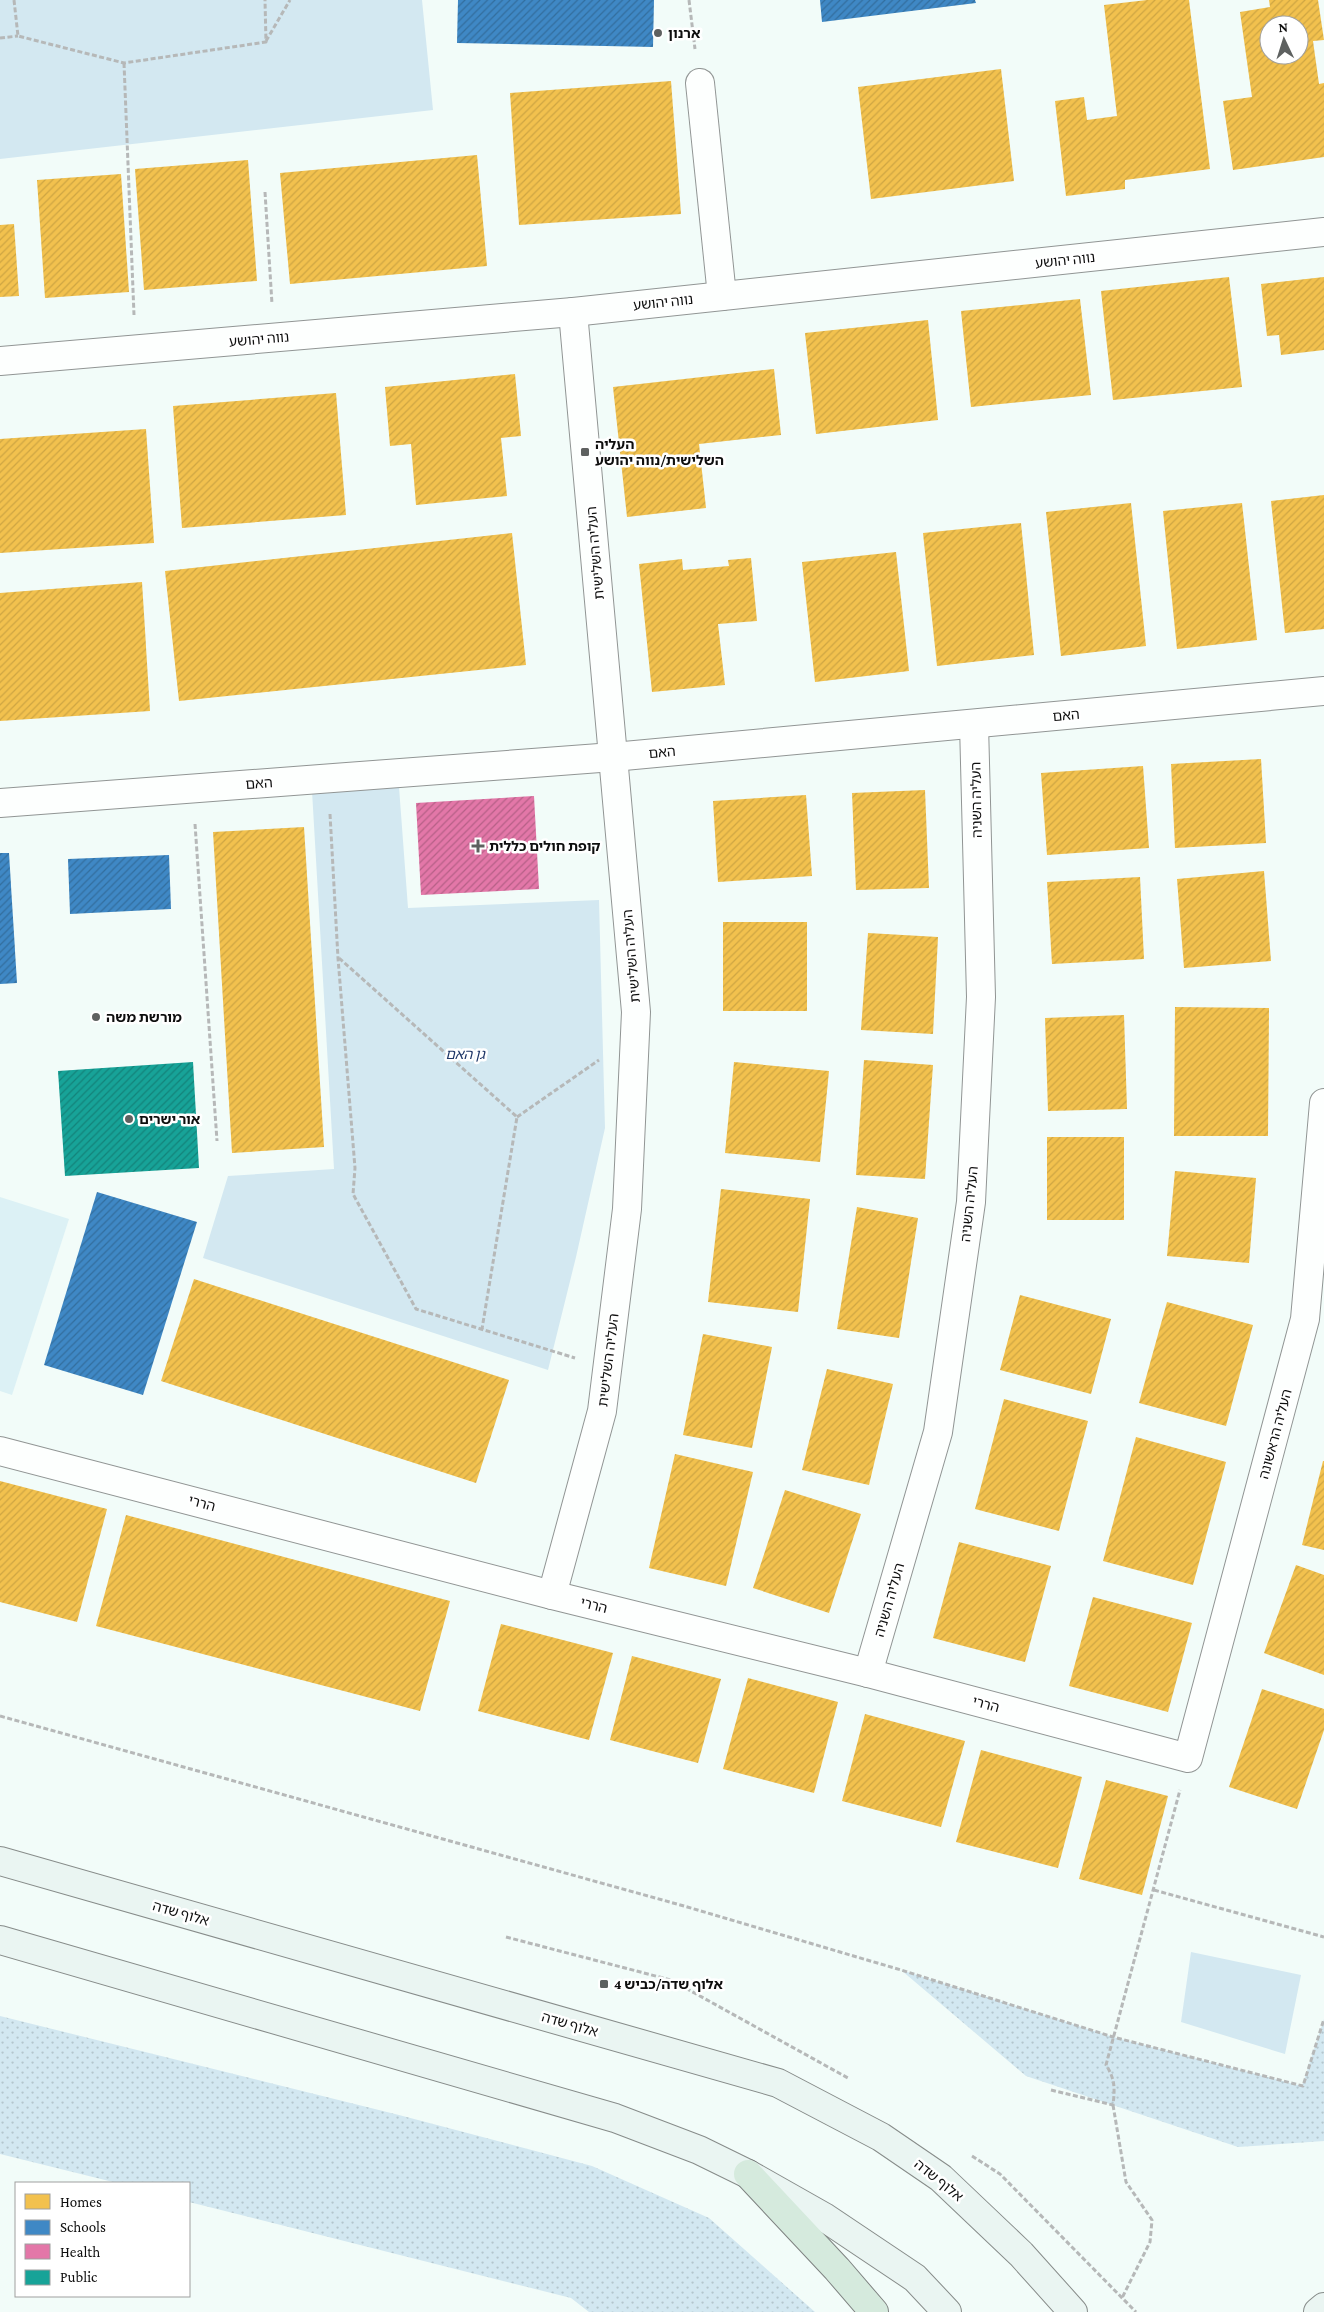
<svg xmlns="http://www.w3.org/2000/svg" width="1324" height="2312" viewBox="0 0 1324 2312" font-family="'Crimson Pro','Noto Sans Hebrew',serif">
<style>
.grass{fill:url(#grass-dots)}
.park{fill:#d3e8f1}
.pitch{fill:#dcf1f5}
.homes{fill:url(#homes-hatch);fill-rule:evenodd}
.schools{fill:url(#schools-hatch)}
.health{fill:url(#health-hatch)}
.public{fill:url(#public-hatch)}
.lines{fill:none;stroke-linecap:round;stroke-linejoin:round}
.street-casing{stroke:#919594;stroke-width:30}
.secondary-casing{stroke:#878c8a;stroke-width:30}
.highway-casing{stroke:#7e8281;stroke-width:30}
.path{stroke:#b6b8b8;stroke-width:3;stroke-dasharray:5 2.5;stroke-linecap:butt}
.street{stroke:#fdfffe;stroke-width:28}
.secondary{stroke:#eaf5f2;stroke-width:28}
.highway{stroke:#d5eadd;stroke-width:28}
.poi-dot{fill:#5e6160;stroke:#fff;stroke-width:2}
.labels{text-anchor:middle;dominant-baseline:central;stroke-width:5;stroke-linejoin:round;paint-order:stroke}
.poi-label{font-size:14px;font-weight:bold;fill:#0e0e0e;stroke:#fff;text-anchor:start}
.street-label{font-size:14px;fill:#0e0e0e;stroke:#fff}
.park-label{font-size:14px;font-style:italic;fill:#1e3667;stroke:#fff}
</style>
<defs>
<pattern id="grass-dots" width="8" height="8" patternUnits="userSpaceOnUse" patternTransform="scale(1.25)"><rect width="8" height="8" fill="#d3e8f1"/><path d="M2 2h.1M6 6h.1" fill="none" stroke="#b4c6cd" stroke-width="1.8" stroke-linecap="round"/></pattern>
<pattern id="homes-hatch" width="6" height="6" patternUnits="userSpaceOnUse" patternTransform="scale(1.25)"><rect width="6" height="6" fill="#f2c14e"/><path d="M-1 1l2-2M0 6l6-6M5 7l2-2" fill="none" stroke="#cea543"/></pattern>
<pattern id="schools-hatch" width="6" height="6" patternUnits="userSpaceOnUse" patternTransform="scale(1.25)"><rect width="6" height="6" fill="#3f88c5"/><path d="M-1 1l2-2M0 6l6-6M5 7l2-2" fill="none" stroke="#336e9e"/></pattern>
<pattern id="health-hatch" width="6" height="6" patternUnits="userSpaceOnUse" patternTransform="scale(1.25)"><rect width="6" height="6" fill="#e377a8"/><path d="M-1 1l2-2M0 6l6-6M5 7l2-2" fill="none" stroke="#b66087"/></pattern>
<pattern id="public-hatch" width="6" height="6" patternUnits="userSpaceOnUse" patternTransform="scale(1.25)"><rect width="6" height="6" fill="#17a398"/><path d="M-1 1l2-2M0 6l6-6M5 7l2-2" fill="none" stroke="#13837a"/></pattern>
</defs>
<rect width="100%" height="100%" fill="#f2fcf9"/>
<!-- grass -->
<g class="grass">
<path d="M901 1970 1113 2037 1302 2086 1324 2019V2141L1238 2147 1026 2076Z"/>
<path d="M0 2016 399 2115 592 2166 709 2218 815 2312H589L571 2298 189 2202V2183H117L0 2154Z"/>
</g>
<!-- park -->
<g class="park">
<path d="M0 0H422L433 110 0 159Z"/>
<path d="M399 787 408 908 599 900 605 1128 576 1257 548 1370 203 1258 228 1176 334 1169 312 791Z"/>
<path d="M1191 1952 1301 1975 1285 2054 1181 2022Z"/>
</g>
<!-- pitch -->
<path class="pitch" d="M0 1197 69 1219 12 1395 0 1391Z"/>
<!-- homes -->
<g class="homes">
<path d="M1147 0H1189L1210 169 1125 180V189L1066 196 1055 101 1084 97 1087 120 1117 116 1104 5Z"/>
<path d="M1269 0H1318L1324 40 1313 41 1319 84 1324 83V157L1233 170 1223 101 1252 97 1240 12 1270 7ZM1269 25H1299V55H1269Z"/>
<path d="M1001 69 1014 181 871 199 858 87Z"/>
<path d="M671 81 681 214 519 225 510 93Z"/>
<path d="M477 155 487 266 290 284 280 173Z"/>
<path d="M248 160 257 281 144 290 135 169Z"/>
<path d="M121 174 129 292 45 298 37 180Z"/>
<path d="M14 224 19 296 0 297V225Z"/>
<path d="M1229 277 1242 387 1113 400 1101 291Z"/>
<path d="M1324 277V350L1281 355 1279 335 1267 336 1261 284Z"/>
<path d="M1080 299 1091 395 971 407 961 311Z"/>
<path d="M928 320 938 420 816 434 805 333Z"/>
<path d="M774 369 781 435 699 444 706 508 627 517 613 387Z"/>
<path d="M515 374 521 436 501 438 507 496 416 505 411 444 390 446 385 387Z"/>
<path d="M336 393 346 515 182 528 173 406Z"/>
<path d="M146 429 154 543 0 553V439Z"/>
<path d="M1324 495V629L1285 633 1271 501Z"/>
<path d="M1131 503 1146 646 1061 656 1046 512Z"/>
<path d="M1242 503 1257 640 1177 649 1163 511Z"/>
<path d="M1021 523 1034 655 937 666 923 533Z"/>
<path d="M512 533 526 665 179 701 165 571Z"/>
<path d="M896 552 909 671 815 682 802 562Z"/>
<path d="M751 558 757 621 718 624 725 685 652 692 639 564 682 559 683 570 729 566 728 560Z"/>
<path d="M142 582 150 711 0 721V593Z"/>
<path d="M1261 759 1266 843 1175 848 1171 764Z"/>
<path d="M1143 766 1149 848 1047 855 1041 773Z"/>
<path d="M925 790 929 888 856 890 852 793Z"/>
<path d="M806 795 812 876 718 882 713 801Z"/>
<path d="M304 827 324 1147 232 1153 213 832Z"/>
<path d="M1264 871 1271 961 1184 968 1177 879Z"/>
<path d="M1140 877 1144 959 1052 964 1047 882Z"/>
<rect x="723" y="922" width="84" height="89"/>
<path d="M868 933 938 937 933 1034 861 1030Z"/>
<path d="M1175 1007 1269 1008 1268 1136H1174Z"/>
<path d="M1124 1015 1127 1109 1048 1111 1045 1018Z"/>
<path d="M864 1060 933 1065 925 1179 856 1175Z"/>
<path d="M734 1062 829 1071 820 1162 725 1153Z"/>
<rect x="1047" y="1137" width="77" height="83"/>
<path d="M1175 1171 1256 1178 1249 1263 1167 1256Z"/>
<path d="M721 1189 810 1199 798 1312 708 1302Z"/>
<path d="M857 1207 918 1218 899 1338 837 1329Z"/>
<path d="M194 1279 509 1380 476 1483 161 1381Z"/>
<path d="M1020 1295 1111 1319 1091 1394 1000 1370Z"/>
<path d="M1167 1302 1253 1325 1226 1426 1139 1403Z"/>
<path d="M703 1334 772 1347 752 1448 683 1435Z"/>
<path d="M827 1369 893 1384 869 1485 802 1470Z"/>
<path d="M1004 1399 1088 1421 1059 1531 975 1509Z"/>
<path d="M1136 1437 1226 1462 1193 1585 1103 1561Z"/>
<path d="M675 1454 753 1472 726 1586 649 1568Z"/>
<path d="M1323 1461H1324V1550L1302 1545Z"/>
<path d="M0 1481 107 1509 77 1622 0 1602Z"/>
<path d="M785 1490 861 1514 829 1613 753 1588Z"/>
<path d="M126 1515 450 1601 420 1711 96 1626Z"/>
<path d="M959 1542 1051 1566 1025 1662 933 1638Z"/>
<path d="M1296 1565 1324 1575V1675L1264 1653Z"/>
<path d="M1093 1597 1192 1623 1168 1712 1069 1686Z"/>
<path d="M501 1624 613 1653 589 1740 478 1711Z"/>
<path d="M632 1656 721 1679 698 1763 610 1740Z"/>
<path d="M748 1678 838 1702 814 1793 723 1769Z"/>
<path d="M1262 1689 1324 1709V1730L1297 1809 1229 1787Z"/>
<path d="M865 1714 965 1741 941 1827 842 1801Z"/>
<path d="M981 1750 1082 1777 1058 1868 956 1842Z"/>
<path d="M1106 1780 1168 1796 1142 1895 1079 1879Z"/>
</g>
<!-- schools -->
<g class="schools">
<path d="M458 0H654L653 47 457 43Z"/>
<path d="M820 0H975L976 3 822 22Z"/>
<path d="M0 853H9L17 983 0 984Z"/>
<path d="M169 855 171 909 70 914 68 859Z"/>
<path d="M97 1192 197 1222 143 1395 44 1365Z"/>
</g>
<!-- health -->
<path class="health" d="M534 796 539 889 421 895 416 803Z"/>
<!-- public -->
<path class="public" d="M193 1062 199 1168 65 1176 58 1071Z"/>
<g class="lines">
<defs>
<g id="street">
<path d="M700 83 722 296"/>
<path d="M0 361 573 312 1324 232"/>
<path d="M0 803 613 757 1324 691"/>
<path d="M0 1451 552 1595 868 1673 1188 1758 1305 1319 1324 1103"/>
<path d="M552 1595 602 1411 627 1209 636 1012 573 312"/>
<path d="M868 1673 938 1432 971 1202 981 997 974 724"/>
</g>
<g id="secondary">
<path d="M0 1861 778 2083 881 2137 941 2178 1021 2254 1073 2312"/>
<path d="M0 1940 615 2118 699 2150 748 2174 824 2217 915 2278 947 2312"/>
<path d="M1318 2312 1324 2307"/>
</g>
<path id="highway" d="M748 2174 837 2269 874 2312"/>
</defs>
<!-- street casing -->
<use href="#street" class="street-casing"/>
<!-- secondary casing -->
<use href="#secondary" class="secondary-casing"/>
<!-- highway casing -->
<use href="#highway" class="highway-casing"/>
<!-- path -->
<g class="path">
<path d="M14 0 18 36 124 63 266 42 265 0"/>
<path d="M689 0 695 49"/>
<path d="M0 38 18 36"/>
<path d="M266 41 290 0"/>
<path d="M124 63 134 315"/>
<path d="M265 192 272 304"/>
<path d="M330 814 338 958 355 1168 353 1194 416 1309 575 1358"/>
<path d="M195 824 217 1141"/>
<path d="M339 958 517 1117 482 1329"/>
<path d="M517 1117 599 1060"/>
<path d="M0 1716 684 1906 901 1970 1113 2037 1303 2086 1324 2019"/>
<path d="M1154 1890 1324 1937"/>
<path d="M506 1937 671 1980 848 2078"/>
<path d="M1051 2090 1113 2105C1115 2088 1115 2079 1106 2065L1180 1790"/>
<path d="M1113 2105 1126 2182 1152 2220 1150 2242 1122 2298"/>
<path d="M972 2156 1000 2174 1136 2312"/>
</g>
<!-- street -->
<use href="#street" class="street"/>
<!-- secondary -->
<use href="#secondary" class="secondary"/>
<!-- highway -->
<use href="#highway" class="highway"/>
</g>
<!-- markers -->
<g class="poi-dot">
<circle cx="658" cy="33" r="5"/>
<rect x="580" y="447" width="10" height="10" rx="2.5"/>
<path d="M475.5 838.5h5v5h5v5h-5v5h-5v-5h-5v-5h5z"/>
<circle cx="96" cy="1017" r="5"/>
<circle cx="129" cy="1119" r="5"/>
<rect x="599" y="1979" width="10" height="10" rx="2.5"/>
</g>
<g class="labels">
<!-- poi labels -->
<g class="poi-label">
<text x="668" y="33">ארנון</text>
<text x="595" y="444">העליה<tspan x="595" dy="16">השלישית/נווה יהושע</tspan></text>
<text x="489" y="846">קופת חולים כללית</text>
<text x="106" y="1017">מורשת משה</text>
<text x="139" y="1119">אור ישרים</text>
<text x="614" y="1984">אלוף שדה/כביש 4</text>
</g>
<!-- street labels -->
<g class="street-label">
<text transform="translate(1065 260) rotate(-6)">נווה יהושע</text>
<text transform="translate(663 302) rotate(-6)">נווה יהושע</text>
<text transform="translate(259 339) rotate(-5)">נווה יהושע</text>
<text transform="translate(595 553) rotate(-95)">העליה השלישית</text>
<text transform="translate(1066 715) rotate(-5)">האם</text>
<text transform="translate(662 752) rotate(-5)">האם</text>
<text transform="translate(259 783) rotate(-4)">האם</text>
<text transform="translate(976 800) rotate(-91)">העליה השניה</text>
<text transform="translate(631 956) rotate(-95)">העליה השלישית</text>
<text transform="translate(969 1204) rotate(-84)">העליה השניה</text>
<text transform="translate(608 1360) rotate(-83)">העליה השלישית</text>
<text transform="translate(1275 1434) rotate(-75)">העליה הראשונה</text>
<text transform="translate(202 1503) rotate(15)">הררי</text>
<text transform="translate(889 1600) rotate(-74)">העליה השניה</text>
<text transform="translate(594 1605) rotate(14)">הררי</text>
<text transform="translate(986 1704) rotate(15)">הררי</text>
<text transform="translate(181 1913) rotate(16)">אלוף שדה</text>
<text transform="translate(570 2024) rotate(16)">אלוף שדה</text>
<text transform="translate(939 2180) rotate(39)">אלוף שדה</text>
</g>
<!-- park labels -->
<g class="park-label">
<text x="465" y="1054">גן האם</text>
</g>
</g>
<!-- legend -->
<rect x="15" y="2182" width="175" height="115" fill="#ffffff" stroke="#9f9f9f"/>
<rect x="25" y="2194" width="25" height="15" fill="#f2c14e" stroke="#9f9f9f"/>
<text x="60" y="2207" font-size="15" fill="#0e0e0e">Homes</text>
<rect x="25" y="2220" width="25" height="15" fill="#3f88c5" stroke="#9f9f9f"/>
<text x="60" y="2232" font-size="15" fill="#0e0e0e">Schools</text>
<rect x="25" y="2244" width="25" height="15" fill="#e377a8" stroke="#9f9f9f"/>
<text x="60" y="2257" font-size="15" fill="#0e0e0e">Health</text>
<rect x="25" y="2270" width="25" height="15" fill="#17a398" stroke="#9f9f9f"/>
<text x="60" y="2282" font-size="15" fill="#0e0e0e">Public</text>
<!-- north arrow -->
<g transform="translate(1284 40) rotate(356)"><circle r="24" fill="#ffffff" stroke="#9f9f9f"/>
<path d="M0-4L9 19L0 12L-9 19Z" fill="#5e6160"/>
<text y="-8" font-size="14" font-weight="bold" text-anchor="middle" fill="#0e0e0e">N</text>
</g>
</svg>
